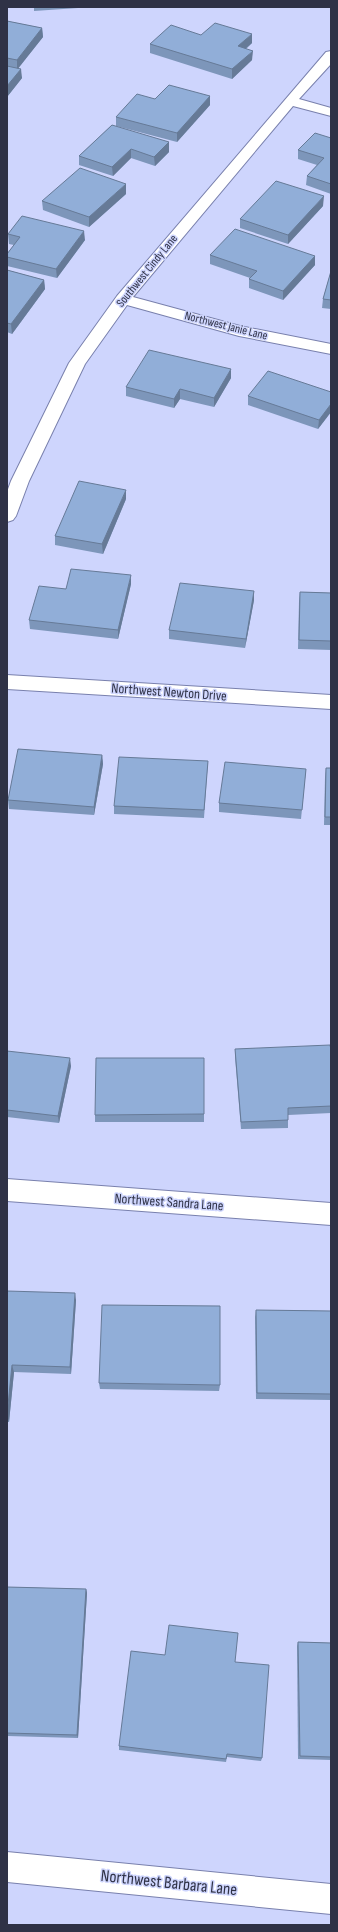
<svg xmlns="http://www.w3.org/2000/svg" width="338" height="1932" viewBox="0 0 338 1932" font-family="'Sofia Sans Condensed',sans-serif">
<style>
.lines{fill:none;stroke-linecap:round;stroke-linejoin:round}
.minor-casing{stroke:#7980ad;stroke-width:2}
.minor{fill:#fff;fill-rule:evenodd}
.wall{fill:#7d96ba}
.shaded-wall{fill:#667a97}
.building{fill:#91aed8;stroke:#667a97}
.labels{text-anchor:middle;dominant-baseline:central;stroke-width:3;stroke-linejoin:round;paint-order:stroke}
.far-street-label{font-size:12px;fill:#2f3246;stroke:#ced5fd}
.street-label{font-size:14px;fill:#2f3246;stroke:#ced5fd}
.near-street-label{font-size:17px;fill:#2f3246;stroke:#ced5fd}
</style>
<rect width="100%" height="100%" fill="#ced5fd"/>
<g class="lines">
<defs>
<g id="minor">
<path d="M331 51V64L299 99 331 108V116L293 106 133 297 240 326 331 344V354L239 336 127 305 85 364 29 481 16 516 13 520 7 522V492L11 481 69 363 117 296 326 52Z"/>
<path d="M7 675 331 695V709L7 689Z"/>
<path d="M7 1179 331 1203V1225L7 1201Z"/>
<path d="M7 1852 331 1884V1914L7 1882Z"/>
</g>
</defs>
<!-- minor casing -->
<use href="#minor" class="minor-casing"/>
<!-- minor -->
<use href="#minor" class="minor"/>
</g>
<!-- wall -->
<g class="wall">
<path d="M34 7H78V8L34 11Z"/>
<path d="M7 21 42 28 43 37 18 68 22 78 7 97Z"/>
<path d="M201 35 252 43 246 49 252 60 232 79 150 53V44Z"/>
<path d="M210 96V105L177 142 116 126V117L155 99Z"/>
<path d="M112 125 169 152 155 166 131 158 113 176 79 165V156Z"/>
<path d="M331 138V194L306 185 307 176 317 165 298 159V150Z"/>
<path d="M126 194 89 227 43 210 42 201Z"/>
<path d="M323 206 288 244 240 228V219Z"/>
<path d="M8 234 85 240 57 278 7 266V254L14 245 9 244Z"/>
<path d="M210 255 315 256V265L283 300 249 288V279L250 278 210 264Z"/>
<path d="M7 270 44 280 45 289 12 334 7 332Z"/>
<path d="M331 271V309L322 308 323 299Z"/>
<path d="M231 378 214 407 180 399 174 408 126 396V387Z"/>
<path d="M331 392V412L318 429 248 405V396Z"/>
<path d="M126 499 103 554 55 545V536Z"/>
<path d="M131 584 118 639 30 629 29 620 66 589Z"/>
<path d="M254 591V600L245 648 169 639V630Z"/>
<path d="M300 592 331 593V650L298 649 299 601Z"/>
<path d="M102 755 103 764 94 815 9 809 8 800Z"/>
<path d="M208 761 204 818 114 814V806Z"/>
<path d="M326 768H331V825H324L325 777Z"/>
<path d="M306 769 301 819 219 812V803Z"/>
<path d="M235 1049 331 1050V1113L288 1115V1128L241 1129 235 1057Z"/>
<path d="M7 1051 71 1066 59 1123 7 1117Z"/>
<path d="M204 1114V1122H95V1115Z"/>
<path d="M7 1291 76 1300 71 1374 14 1372 9 1422H7Z"/>
<path d="M256 1310 331 1311V1400L256 1399 255 1317Z"/>
<path d="M99 1383 220 1385 219 1391 100 1389Z"/>
<path d="M7 1587 86 1589 87 1593 78 1738 7 1736Z"/>
<path d="M298 1642 331 1643V1760L298 1759 297 1646Z"/>
<path d="M235 1662 262 1758 261 1761 227 1757 226 1762 119 1750V1746Z"/>
</g>
<!-- shaded-wall -->
<g class="shaded-wall">
<path d="M42 28 43 37 17 70V60Z"/>
<path d="M252 34V43L238 55V46Z"/>
<path d="M253 51 252 60 232 79V69Z"/>
<path d="M21 69 22 78 7 97V86Z"/>
<path d="M210 96V105L177 142V133Z"/>
<path d="M169 142V152L155 166 154 157Z"/>
<path d="M131 149V158L113 176 112 167Z"/>
<path d="M126 184V194L89 227V217Z"/>
<path d="M324 196 323 206 288 244V235Z"/>
<path d="M84 231 85 240 57 278 56 269Z"/>
<path d="M315 256V265L283 300V291Z"/>
<path d="M44 280 45 289 12 334 11 324Z"/>
<path d="M231 369V378L214 407V398Z"/>
<path d="M180 389V399L174 408V399Z"/>
<path d="M331 404V412L318 429 319 420Z"/>
<path d="M126 490V499L103 554 102 544Z"/>
<path d="M131 575V584L118 639V630Z"/>
<path d="M254 591V600L245 648 246 639Z"/>
<path d="M102 755 103 764 94 815V807Z"/>
<path d="M70 1058 71 1066 59 1123 58 1116Z"/>
<path d="M75 1293 76 1300 71 1374 70 1367Z"/>
<path d="M12 1365 14 1372 9 1422 7 1415Z"/>
<path d="M86 1589 87 1593 78 1738 77 1735Z"/>
</g>
<!-- building -->
<g class="building">
<path d="M7 21 42 28 17 60 7 58Z"/>
<path d="M215 23 252 34 238 46 253 51 232 69 150 44 171 25 201 35Z"/>
<path d="M7 66 21 69 7 86Z"/>
<path d="M169 85 210 96 177 133 116 117 137 94 155 99Z"/>
<path d="M112 125 169 142 154 157 131 149 112 167 79 156Z"/>
<path d="M315 133 331 138V184L307 176 324 158 298 150Z"/>
<path d="M80 168 126 184 89 217 42 201Z"/>
<path d="M276 181 324 196 288 235 240 219Z"/>
<path d="M22 216 84 231 56 269 7 257V254L20 237 8 234Z"/>
<path d="M235 229 315 256 283 291 249 279 257 271 210 255Z"/>
<path d="M7 270 44 280 11 324 7 323Z"/>
<path d="M331 271V300L323 299Z"/>
<path d="M149 350 231 369 214 398 180 389 174 399 126 387Z"/>
<path d="M268 371 331 392V404L319 420 248 396Z"/>
<path d="M79 481 126 490 102 544 55 536Z"/>
<path d="M71 569 131 575 118 630 29 620 39 586 66 589Z"/>
<path d="M180 583 254 591 246 639 169 630Z"/>
<path d="M300 592 331 593V641L299 640Z"/>
<path d="M18 749 102 755 94 807 8 800Z"/>
<path d="M119 757 208 761 204 810 114 806Z"/>
<path d="M225 762 306 769 302 810 219 803Z"/>
<path d="M326 768H331V817H325Z"/>
<path d="M330 1045 331 1050V1106L288 1108V1120L241 1122 235 1049Z"/>
<path d="M7 1051 70 1058 58 1116 7 1110Z"/>
<path d="M96 1058H204V1114L95 1115Z"/>
<path d="M7 1291 75 1293 70 1367 12 1365 7 1415Z"/>
<path d="M102 1305 220 1306V1385L99 1383Z"/>
<path d="M256 1310 331 1311V1394L257 1393Z"/>
<path d="M7 1587 86 1589 77 1735 7 1733Z"/>
<path d="M169 1625 238 1633 235 1662 269 1665 262 1758 227 1754 226 1759 119 1746 131 1651 165 1655Z"/>
<path d="M298 1642 331 1643V1757L300 1756Z"/>
</g>
<g class="labels">
<!-- far-street labels -->
<g class="far-street-label">
<text transform="translate(147 271) rotate(-51)">Southwest Cindy Lane</text>
<text transform="translate(226 326) rotate(14)">Northwest Janie Lane</text>
</g>
<!-- street labels -->
<g class="street-label">
<text transform="translate(169 692) rotate(4)">Northwest Newton Drive</text>
<text transform="translate(169 1202) rotate(4)">Northwest Sandra Lane</text>
</g>
<!-- near-street labels -->
<g class="near-street-label">
<text transform="translate(169 1883) rotate(6)">Northwest Barbara Lane</text>
</g>
</g>
<!-- border -->
<rect width="338" height="1932" fill="none" stroke="#2f3246" stroke-width="16"/>
</svg>
